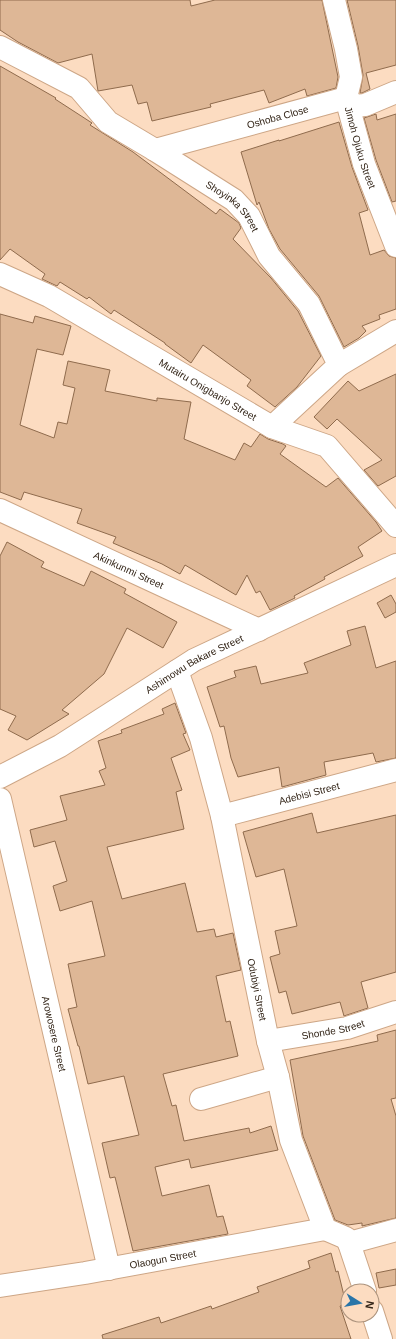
<svg xmlns="http://www.w3.org/2000/svg" width="396" height="1339" viewBox="0 0 396 1339" font-family="Arial,sans-serif">
<style>
.building{fill:#deb796;stroke:#8f6b4d}
.lines{fill:none;stroke-linecap:round;stroke-linejoin:round}
.street-casing{stroke:#cda686;stroke-width:24}
.street{stroke:#fff;stroke-width:22}
.labels{text-anchor:middle;dominant-baseline:central;stroke-width:3;stroke-linejoin:round;paint-order:stroke}
.street-label{font-size:10px;fill:#332518;stroke:#fcdcc1}
</style>
<rect width="100%" height="100%" fill="#fcdcc1"/>
<!-- building -->
<g class="building">
<path d="M0 0H190L191 6 215 0H322L338 77 336 88 307 96 305 89 269 103 264 90 210 104 211 107 152 121 147 102 138 104 132 85 98 91 92 54 58 63 18 42 0 30Z"/>
<path d="M347 0H396V65L366 73 370 89 362 93H360L363 75 358 46Z"/>
<path d="M0 66 56 98 55 99 92 123 90 125 133 152 216 214 220 209 239 223 241 228 233 239 271 278 298 311 321 356 297 387 275 407 247 386 251 380 203 345 191 363 165 344V343L114 310 111 314 89 297 87 299 60 282 57 286 42 279 45 274 10 249 0 260Z"/>
<path d="M376 114 377 120 396 114V201L392 202 376 160 364 118Z"/>
<path d="M339 122 352 167 368 210 359 213 370 255 384 250 389 256 396 258V309L379 315 380 319 362 326 366 331 359 338 344 347 319 296 280 249 269 229 259 202 257 205 241 152 279 140V141Z"/>
<path d="M0 314 33 323 35 316 71 326 63 355 37 349 20 425 54 438 58 422 67 424 75 388 63 385 68 361 110 370 105 391 157 401V398L191 402 184 439 235 460 244 443 251 447 260 434 268 439 283 444 286 446 280 454 326 487 338 478 376 522 382 531 358 547 363 556 324 577 325 579 294 596 295 598 270 610 260 591 256 593 247 575 236 595 185 565 180 574 162 564 113 543 116 537 77 523 82 509 24 492 21 500 0 492Z"/>
<path d="M396 374V476L378 486 364 470 382 460 337 419 327 429 314 417 348 381 359 391Z"/>
<path d="M7 542 44 562 41 567 84 586 91 571 126 589 124 593 177 622 163 648 127 628 104 674 62 710 69 714 27 740 8 730 16 716 0 709V556Z"/>
<path d="M391 595 396 604V612L385 618 377 603Z"/>
<path d="M365 626 376 668 396 661V758L376 762 373 753 324 762 326 775 282 787 279 767 238 777 231 758 224 726 220 727 207 687 236 677 234 671 256 666 261 684 308 673 304 663 351 645 347 631Z"/>
<path d="M175 703 186 733 183 734 190 750 171 758 182 790 176 792 184 829 107 847 122 899 185 883 197 932 214 929 216 937 233 933 241 970 216 976 226 1022 230 1021 238 1056 163 1074 172 1106 176 1105 184 1141 249 1128 250 1133 271 1126 278 1150 191 1168 189 1159 155 1167 162 1196 209 1185 217 1217 223 1216 228 1234 133 1251 115 1177 110 1178 102 1143 139 1135 124 1076 88 1084 79 1046H78L68 1009 77 1007 68 964 105 956 92 901 60 911 53 886 67 881 55 841 34 847 30 830 67 820 60 796 105 785 99 771 106 768 98 741 122 733 121 730 164 714 162 709Z"/>
<path d="M312 813 317 833 396 815V972L361 982 368 1008 344 1016 340 1002 292 1014 286 991 279 993 270 957 280 954 275 931 297 926 284 869 256 877 243 832Z"/>
<path d="M396 1030V1098L391 1099 396 1116V1218L362 1226V1223L348 1225 335 1220 303 1136 290 1060 378 1041 377 1035Z"/>
<path d="M331 1253 336 1272 338 1271 346 1304 340 1306 351 1339H103L102 1335 159 1317 161 1323 211 1306 212 1309 259 1292 257 1287 310 1268 308 1261Z"/>
<path d="M396 1269V1285L379 1288 376 1273Z"/>
</g>
<g class="lines">
<defs>
<g id="street">
<path id="s1" d="M334 0 346 49 351 77 346 98 364 164 396 246"/>
<path id="s2" d="M0 47 79 88 108 122 155 150 234 200 249 216 269 256 309 304 339 365 272 427"/>
<path id="s3" d="M155 150 346 98 355 106 365 105 396 92"/>
<path id="s4" d="M0 274 49 296 272 427 327 446 396 526"/>
<path d="M339 365 396 331"/>
<path id="s5" d="M0 510 259 630"/>
<path id="s6" d="M177 671 201 738 222 816 268 1041 278 1077 291 1140 325 1229 346 1238 349 1243 365 1291"/>
<path id="s7" d="M0 777 60 746 194 660 396 565"/>
<path id="s8" d="M0 799 109 1269"/>
<path id="s9" d="M222 816 396 770"/>
<path id="s10" d="M268 1041 347 1028 396 1012"/>
<path d="M201 1099 278 1077"/>
<path d="M349 1243 396 1230"/>
<path id="s11" d="M0 1286 85 1273 325 1229"/>
<path d="M372 1311 381 1339"/>
</g>
</defs>
<!-- street casing -->
<use href="#street" class="street-casing"/>
<!-- street -->
<use href="#street" class="street"/>
</g>
<g class="labels">
<!-- street labels -->
<g class="street-label">
<text stroke="none"><textPath href="#s3" startOffset="127">Oshoba Close</textPath></text>
<text stroke="none"><textPath href="#s1" startOffset="152">Jimoh Ojuku Street</textPath></text>
<text stroke="none"><textPath href="#s2" startOffset="285">Shoyinka Street</textPath></text>
<text stroke="none"><textPath href="#s4" startOffset="238">Mutairu Onigbanjo Street</textPath></text>
<text stroke="none"><textPath href="#s5" startOffset="142">Akinkunmi Street</textPath></text>
<text stroke="none"><textPath href="#s7" startOffset="225">Ashimowu Bakare Street</textPath></text>
<text stroke="none"><textPath href="#s9" startOffset="90">Adebisi Street</textPath></text>
<text stroke="none"><textPath href="#s6" startOffset="329">Odubiyi Street</textPath></text>
<text stroke="none"><textPath href="#s10" startOffset="66">Shonde Street</textPath></text>
<text stroke="none"><textPath href="#s8" startOffset="241">Arowosere Street</textPath></text>
<text stroke="none"><textPath href="#s11" startOffset="165">Olaogun Street</textPath></text>
</g>
</g>
<!-- north arrow -->
<g transform="translate(360 1303) rotate(101)"><circle r="19" fill="#fcdcc1" stroke="#ac937d"/>
<path d="M0-3L7 15L0 10L-7 15Z" fill="#2975a8"/>
<text y="-6" font-size="11" font-weight="bold" text-anchor="middle" fill="#332518">N</text>
</g>
</svg>
